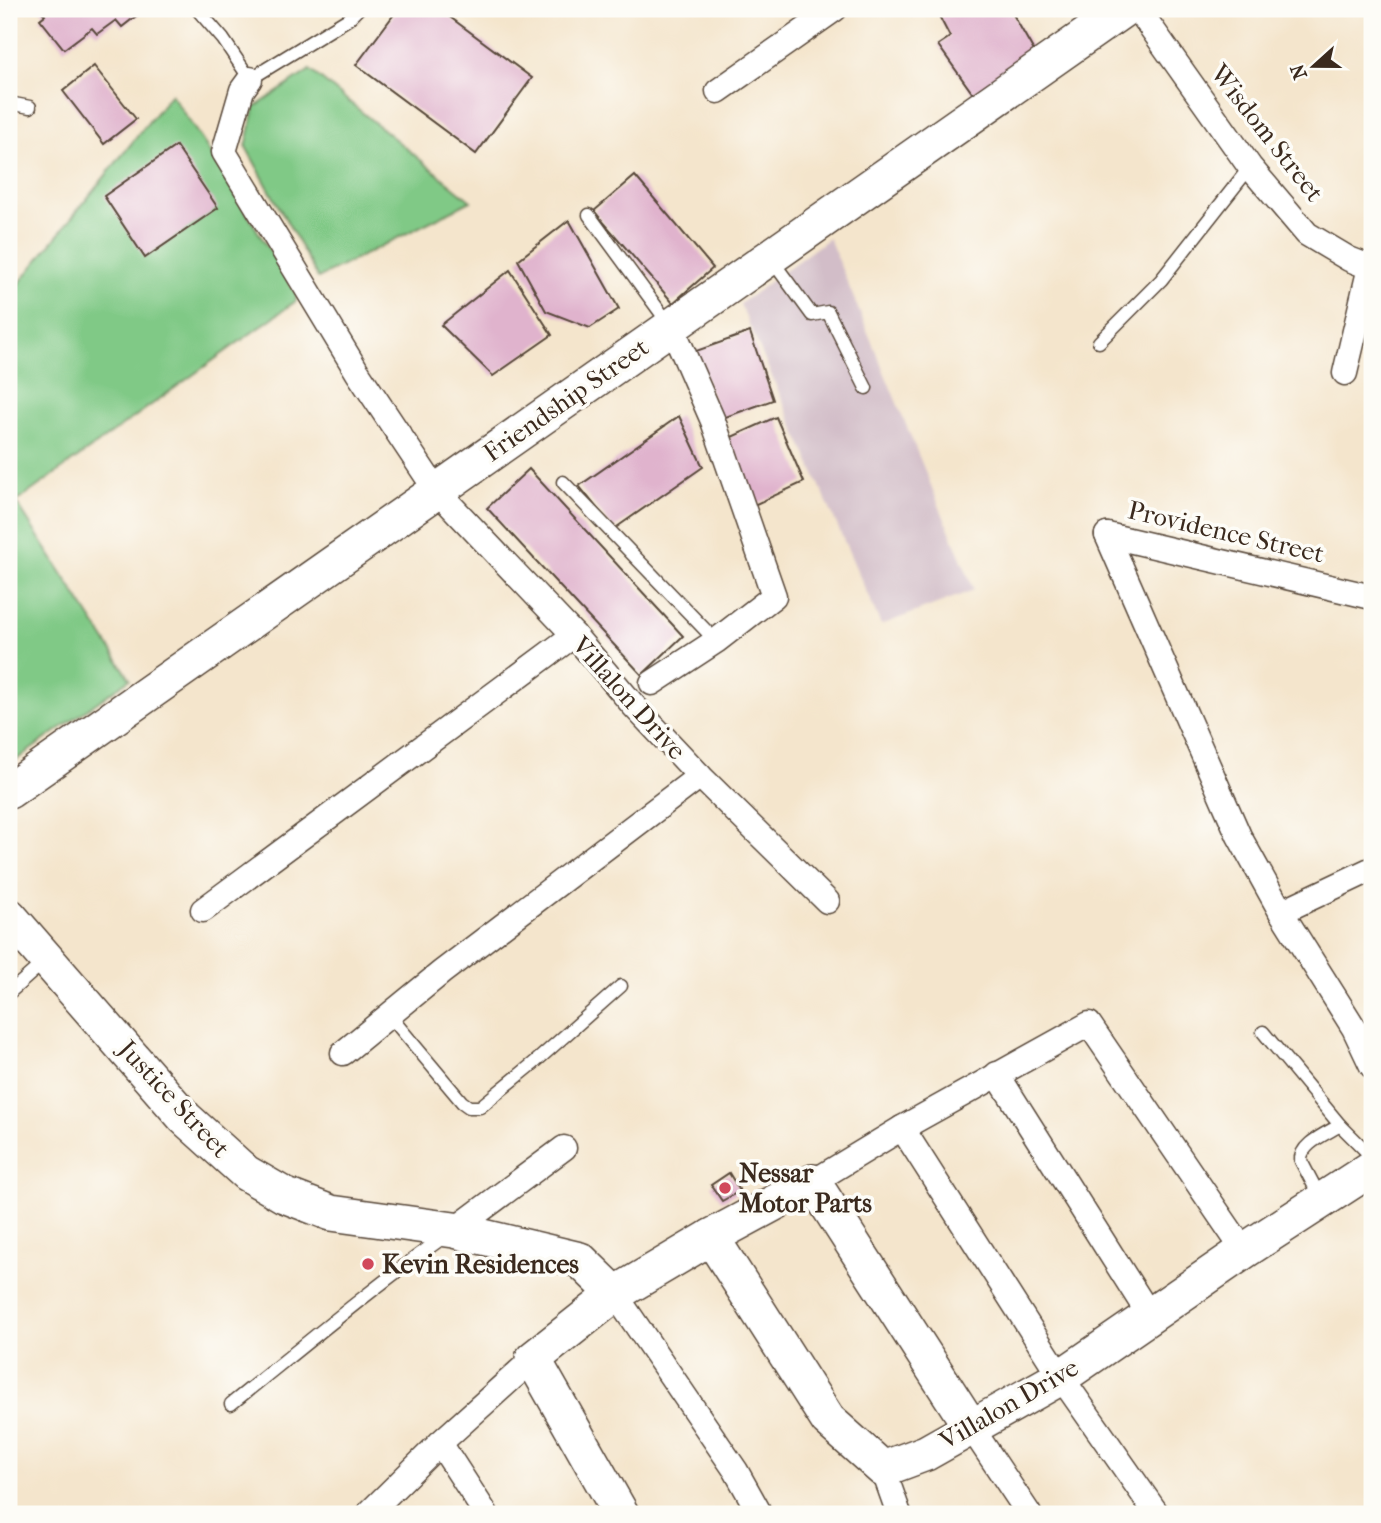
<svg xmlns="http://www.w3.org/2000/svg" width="1381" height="1523" viewBox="0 0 1381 1523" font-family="'IM FELL French Canon',serif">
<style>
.industrial{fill:#d2bdc8}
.green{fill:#80c986;stroke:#5e7a52;stroke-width:2}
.building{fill:#e0b3cd}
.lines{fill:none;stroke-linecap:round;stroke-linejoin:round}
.lane-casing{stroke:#574638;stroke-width:15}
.street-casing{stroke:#574638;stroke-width:27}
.secondary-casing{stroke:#574638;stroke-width:38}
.lane{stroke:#fff;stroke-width:12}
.street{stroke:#fff;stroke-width:24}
.secondary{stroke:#fff;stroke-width:35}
.poi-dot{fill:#d1495b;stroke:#fdfcf7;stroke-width:2.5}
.labels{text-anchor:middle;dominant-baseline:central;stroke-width:7;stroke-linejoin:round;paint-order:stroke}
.street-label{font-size:26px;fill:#3b2a1e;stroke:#fdfcf7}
.poi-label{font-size:26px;font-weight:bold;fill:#3b2a1e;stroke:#fdfcf7;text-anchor:start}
</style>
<rect width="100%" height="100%" fill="#fdfcf7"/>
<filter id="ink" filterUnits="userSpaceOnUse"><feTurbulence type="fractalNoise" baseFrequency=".0143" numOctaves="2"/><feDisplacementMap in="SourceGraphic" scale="14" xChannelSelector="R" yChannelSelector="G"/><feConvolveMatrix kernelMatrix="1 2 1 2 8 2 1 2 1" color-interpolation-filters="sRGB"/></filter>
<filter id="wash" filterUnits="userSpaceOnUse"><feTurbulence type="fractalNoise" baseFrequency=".00686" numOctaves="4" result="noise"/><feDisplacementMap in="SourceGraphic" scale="28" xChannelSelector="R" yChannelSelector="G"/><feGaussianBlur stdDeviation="1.57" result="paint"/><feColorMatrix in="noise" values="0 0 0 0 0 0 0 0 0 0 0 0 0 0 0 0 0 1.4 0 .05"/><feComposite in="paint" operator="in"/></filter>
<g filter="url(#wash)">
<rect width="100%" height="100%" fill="#f4e5cc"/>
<!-- industrial -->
<path class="industrial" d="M829 238 974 590 881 625 740 304Z"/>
<!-- green -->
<g class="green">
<path d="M310 70 471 201 318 278 246 147 255 107Z"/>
<path d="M171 94 206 146 296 294V301L16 502 130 679 9 765V296Z"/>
</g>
<g id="blocks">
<!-- building -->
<g class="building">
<path d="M40 9H145L122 27 116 20 97 34 92 28 64 49 40 19 45 15Z"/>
<path d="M398 9H439L532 78 476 154 356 65Z"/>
<path d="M947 9H1010L1034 51 973 94 938 45 950 37 938 14Z"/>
<path d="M94 66 136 119 104 144 63 91Z"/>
<path d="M176 146 218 208 145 258 104 196Z"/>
<path d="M635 176 713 268 673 303 594 211Z"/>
<path d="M569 220 619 309 590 328 546 311 518 260Z"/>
<path d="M510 270 552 335 493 376 441 325Z"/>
<path d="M750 332 773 400 720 419 696 351Z"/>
<path d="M679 416 703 467 614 529 579 486Z"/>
<path d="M776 417 804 482 754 505 725 440Z"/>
<path d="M529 469 683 636 642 675 487 508Z"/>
<path d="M729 1173 740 1191 722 1201 711 1185Z"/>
</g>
</g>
</g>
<g filter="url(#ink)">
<use href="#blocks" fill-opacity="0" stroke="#574638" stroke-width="2"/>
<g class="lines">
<defs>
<g id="lane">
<path d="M197 9 223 39 250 79 348 19 358 9"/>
<path d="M9 103 30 107"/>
<path d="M589 215 669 324"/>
<path d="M771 259 812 315 828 312 866 388"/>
<path d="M1099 342 1161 280 1250 167"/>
<path d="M563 482 716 641"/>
<path d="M9 993 45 961"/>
<path d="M389 1015 462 1102 469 1107H480L534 1063 621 986"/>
<path d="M1263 1032 1340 1125 1372 1157"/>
<path d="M1320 1197 1301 1161C1299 1144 1328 1133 1340 1125"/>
<path d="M231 1404C302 1347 371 1289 445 1236"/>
</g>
<g id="street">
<path d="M1138 9 1250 167 1307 234 1349 259 1372 268"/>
<path d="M250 79 242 90 224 152 358 373 436 490 574 635 634 706 700 776 827 901"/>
<path d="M718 91 835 9"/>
<path d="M1345 373 1370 267"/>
<path d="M1107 535 1239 836 1281 912 1354 1028 1372 1066"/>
<path d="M1107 535 1372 597"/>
<path d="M652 683 716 641 774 596 713 421 672 327"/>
<path d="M203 910 574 635"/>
<path d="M1281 912 1372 869"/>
<path d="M343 1053 442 972 700 776"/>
<path d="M997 1074 1150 1316"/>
<path d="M902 1128 1061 1377 1157 1514"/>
<path d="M813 1182 902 1128 1089 1024 1244 1251"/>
<path d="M454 1230 564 1148"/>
<path d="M615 1294 736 1471 760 1514"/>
<path d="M971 1427 1029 1514"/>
<path d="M440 1443 486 1514"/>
<path d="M883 1469 899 1514"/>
<path d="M368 1514 440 1443 533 1359"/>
</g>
<g id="secondary">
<path d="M9 791 1124 9"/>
<path d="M9 916 185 1118 246 1173 284 1195 331 1213 454 1230 580 1260 615 1294"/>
<path d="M711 1237 828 1420 883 1469 926 1453 1061 1377 1244 1251 1372 1168"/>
<path d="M621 1514 533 1359 615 1294 711 1237 813 1182 971 1427"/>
</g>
</defs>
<!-- lane casing -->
<use href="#lane" class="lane-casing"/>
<!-- street casing -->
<use href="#street" class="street-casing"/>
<!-- secondary casing -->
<use href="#secondary" class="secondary-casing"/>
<!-- lane -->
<use href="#lane" class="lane"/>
<!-- street -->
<use href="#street" class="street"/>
<!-- secondary -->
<use href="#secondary" class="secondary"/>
</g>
</g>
<!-- markers -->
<g class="poi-dot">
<circle cx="725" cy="1188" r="7"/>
<circle cx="368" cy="1264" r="7"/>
</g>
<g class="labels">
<!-- street labels -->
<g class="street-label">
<text transform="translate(1267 133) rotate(52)">Wisdom Street</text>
<text transform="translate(566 400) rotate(-35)">Friendship Street</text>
<text transform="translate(1226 532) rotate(13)">Providence Street</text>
<text transform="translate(629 698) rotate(48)">Villalon Drive</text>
<text transform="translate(174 1099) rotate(47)">Justice Street</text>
<text transform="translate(1009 1404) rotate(-30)">Villalon Drive</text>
</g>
<!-- poi labels -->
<g class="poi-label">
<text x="739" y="1173">Nessar<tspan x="739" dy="30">Motor Parts</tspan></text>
<text x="382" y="1264">Kevin Residences</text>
</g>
</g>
<!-- margin -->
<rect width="1381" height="1523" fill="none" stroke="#fdfcf7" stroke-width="35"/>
<!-- north arrow -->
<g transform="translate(1314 66) rotate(249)" stroke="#fdfcf7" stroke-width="5" paint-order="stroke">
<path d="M0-5L12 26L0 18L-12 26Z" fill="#3b2a1e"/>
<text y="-10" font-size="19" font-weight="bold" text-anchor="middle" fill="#3b2a1e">N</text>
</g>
</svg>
